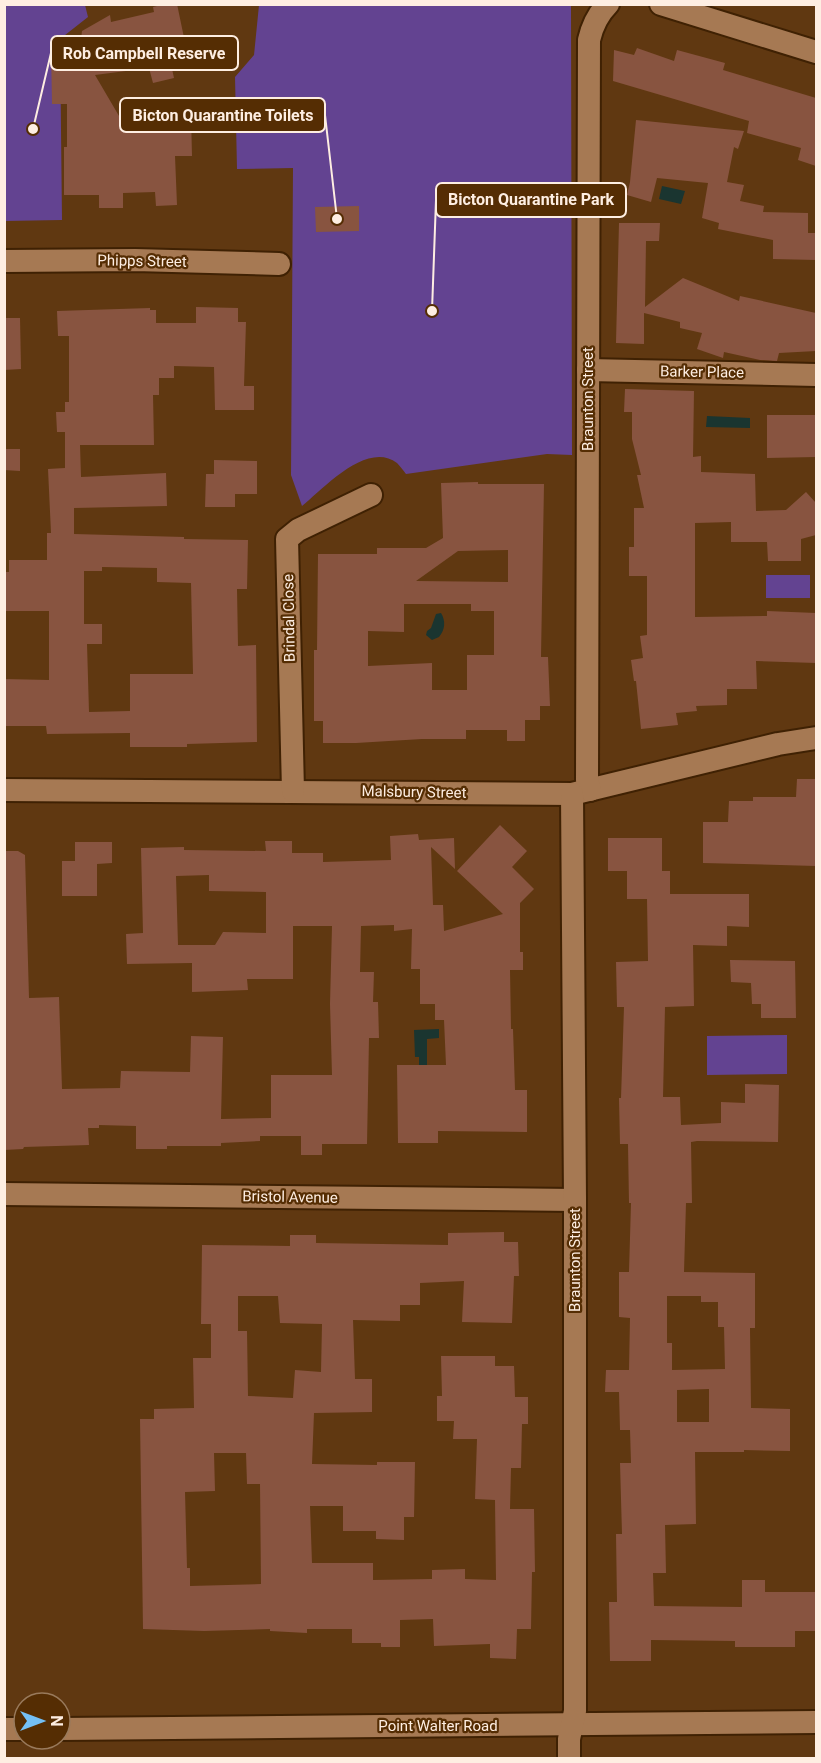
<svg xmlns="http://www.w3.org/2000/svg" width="821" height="1763" viewBox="0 0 821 1763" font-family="Roboto,sans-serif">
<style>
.green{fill:#634391}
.water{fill:#1a3530}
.building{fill:#885440;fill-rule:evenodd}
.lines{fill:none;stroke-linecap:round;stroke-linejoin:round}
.minor-casing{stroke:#3f2103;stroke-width:26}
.minor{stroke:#a67953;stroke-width:22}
.labels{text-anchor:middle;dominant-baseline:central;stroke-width:4.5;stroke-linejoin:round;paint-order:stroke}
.street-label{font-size:15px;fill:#feeee2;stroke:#552d03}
.leader{fill:none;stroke:#feeee2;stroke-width:2}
.callout-dot{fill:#feeee2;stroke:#552d03;stroke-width:2}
.callout{fill:#552d03;stroke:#feeee2;stroke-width:2}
.callout-label{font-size:16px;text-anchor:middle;font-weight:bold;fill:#feeee2}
</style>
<rect width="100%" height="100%" fill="#603811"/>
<!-- green -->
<g class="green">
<path d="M4 5H85L88 17 60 39 62 220 5 221Z"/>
<path d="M259 5H571L572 455 547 454 406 474C403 470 400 466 397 463 367 440 323 489 302 506L291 475 293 168 237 169 235 77 254 55Z"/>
<rect x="766" y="575" width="44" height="23"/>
<path d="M787 1035V1074L707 1075V1036Z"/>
</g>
<!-- water -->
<g class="water">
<path d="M662 186 685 191 681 204 659 199Z"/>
<path d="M707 416 750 418V428L706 427Z"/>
<path d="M441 613C446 621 445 630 439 637L432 640 426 635 427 631 431 628 436 614Z"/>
<path d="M439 1029V1038L427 1039V1093H419V1057H415L414 1030Z"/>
</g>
<!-- building -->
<g class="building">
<path d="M165 4H177L187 52 169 55 174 78 153 83 149 68 95 75 129 133 167 132 166 116 191 115 192 156H175L177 205 156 206 155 192 123 193V208H99V195H64V147H67V104H52L51 49 80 48 82 31 110 15 111 22 154 12 153 7Z"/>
<path d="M637 48 674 61 677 50 725 63 723 70 816 98V166L798 160 801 148 747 133 749 121 613 81 614 50 634 55Z"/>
<path d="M636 120 744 131 738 149 734 147 727 182 744 185 740 201 764 206 763 212 808 213V233H816V260L773 259V240L718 229 719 223 702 218 708 183 657 178 651 202 627 195 630 182Z"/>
<path d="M359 206V231L316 232 315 207Z"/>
<path d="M619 223H660L659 241H646L645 307 683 278 739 301 740 296 816 313V351L779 353 777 361 760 360 724 352 723 358 697 349 702 333 680 328V322L644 313V344L616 343Z"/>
<path d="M196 307 238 308V322H246L244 386H254V410H215L214 367 174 366V378H159V395H153L154 445H80L81 477 166 473 167 506 74 508V534L184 537V539L248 540 247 589H237L238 646 256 645 257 742 187 744V747H130V733L47 734 46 726H4V679L49 680V611H4V572H9V560H47V533H51L48 469 65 468V432H57L56 412H65V402H69V336H58L57 311 150 308V310H156V323H196ZM102 567 157 568V582L191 583 193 674H130V711L89 712 87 644H102V624H84V571H102Z"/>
<path d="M4 318H20L21 369 4 370Z"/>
<path d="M625 389 694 391 693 457 701 456V472L755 474 756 511 786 510 806 492 816 503V535L801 539V561H768L767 542H731V522L695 523V617L767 616V611L816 613V663L756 661 757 689H727V705L696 706 697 711 676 713 678 725 641 729 636 681H634L631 660 643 658 640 636 647 635V576H629V547H634V508H644L637 475H641L632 439V412H624Z"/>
<path d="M767 415H816V457L767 458Z"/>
<path d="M4 449H20V471L4 470Z"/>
<path d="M214 460 257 461V494H235V507H205L206 474H214Z"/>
<path d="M478 482V484H544L541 657H548L550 706H540V720H525V741H507V730H466V739H422L356 743H323V721H314V650H317L318 554H377V548H426L443 538 441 483ZM508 550V582L416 581 458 551ZM404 604H471V611H494V655H467V690H432V663L368 666V631L404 632Z"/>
<path d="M797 779H816V866L703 863V822H728L729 801H753V797H796Z"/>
<path d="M500 825 527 851 512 867 534 889 520 903V952H523V970H510L511 1029H513L515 1090H527V1132L438 1131V1143H398L397 1065H446L444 1020H435V1004H420V969H411L412 929 394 931V925L361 926 360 972H374L373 1002H378L379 1038H369L367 1144H322V1155H301V1136H260V1141L221 1143V1146H167V1149H136V1126L99 1125V1128H88L89 1145 24 1147 23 1149 4 1150V851H18L25 855 29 998 59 997 62 1089 120 1088 121 1071 190 1072 191 1036 223 1037 221 1119 271 1118V1075H332L330 1004 332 926H293V979H247L248 990 192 992V963L127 964 126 934 143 933 141 848 184 847V850L266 851 265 841H292V853H323V862L391 860 390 836 418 834 419 840 454 838 455 869 431 847 433 905H443L444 931 503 914 457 871ZM209 875V891L266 892V933L223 932 215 945H178L176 876Z"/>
<path d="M608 838H662V871H670V894H749V927L727 926V946L693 945 694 1006 665 1007 663 1097H680L681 1125 721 1123V1102L745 1103V1084L779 1085 778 1142 697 1141 691 1142 692 1203H686L684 1272 755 1273V1328H750L751 1408 790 1409V1451L744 1450V1452H695L696 1524 665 1525 666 1573H653L654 1606 742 1607V1580H765V1592H816V1631H795V1647H735V1641L651 1640V1661H610L609 1602H617L616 1534H622L620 1463H631L630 1430H620L619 1392H605L606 1370H629L630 1318 619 1317V1272H629L631 1203H629L628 1144H620L619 1098H621L624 1007H617L616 962 648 961 647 899H627V871H608ZM667 1296H701V1302H718V1327H724L725 1369 672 1370V1343H667ZM709 1389V1422H677V1390Z"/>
<path d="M75 842H112V863L97 864V896H62V861H75Z"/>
<path d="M730 960 795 961 796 1018H761V1004H752L751 983 731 982Z"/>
<path d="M504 1232V1242H518L519 1276H514L512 1323 462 1322 464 1281 420 1283V1305H400V1321L353 1320 355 1379H372V1412L314 1413 312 1464 377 1465V1462H415L414 1517H404V1540L376 1539V1531H343V1506H310L312 1563H373V1580L432 1579V1570L465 1569V1579L496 1580 495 1500 475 1499 477 1439H453L454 1421H437V1396H442L441 1356H495V1366H514L515 1397H528V1424H522L521 1468H511L510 1509H534L535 1572H532L531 1629H517L516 1659 490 1658V1644L434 1646 433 1619 400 1620V1647H381V1643H352V1629H307V1633L270 1631V1629L204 1631 143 1629 140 1419H154V1409L194 1408 193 1358H211V1324H201L202 1245 290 1246V1235H316V1243L448 1245V1233ZM238 1296H278L280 1323 322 1324 321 1372 295 1370 293 1398 248 1396 247 1331H238ZM214 1453H246L247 1484H260L261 1584 190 1586V1568H187L185 1492 215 1491Z"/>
</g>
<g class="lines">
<defs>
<g id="minor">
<path d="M661 4 816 52"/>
<path d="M4 261 135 260 279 264"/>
<path d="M588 370 816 375"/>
<path d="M4 790 572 794 778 744 816 738"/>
<path d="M590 790 587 780 589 40C592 27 598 14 608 4"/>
<path d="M293 791 287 539 298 530 371 495"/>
<path d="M4 1194 575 1200"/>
<path d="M4 1729H24"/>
<path d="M60 1729 816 1722"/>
<path d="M569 1758V1739L575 1711V1200L572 794"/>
</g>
</defs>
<!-- minor casing -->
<use href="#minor" class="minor-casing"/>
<!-- minor -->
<use href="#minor" class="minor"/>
</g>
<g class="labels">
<!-- street labels -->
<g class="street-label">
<text transform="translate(142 261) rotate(1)">Phipps Street</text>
<text transform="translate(702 372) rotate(1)">Barker Place</text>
<text transform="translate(588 399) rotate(-90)">Braunton Street</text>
<text transform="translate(289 618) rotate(-91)">Brindal Close</text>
<text transform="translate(414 792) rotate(1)">Malsbury Street</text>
<text transform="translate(290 1197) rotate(1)">Bristol Avenue</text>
<text transform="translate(575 1260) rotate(-90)">Braunton Street</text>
<text x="438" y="1726">Point Walter Road</text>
</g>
</g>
<!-- callouts -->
<path class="leader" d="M33 129L51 53M337 219L325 115M432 311L436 200"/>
<g class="callout-dot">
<circle cx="33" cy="129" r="6"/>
<circle cx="337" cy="219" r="6"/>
<circle cx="432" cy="311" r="6"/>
</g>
<g class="callout">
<rect x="51" y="36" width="187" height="34" rx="6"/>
<rect x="120" y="98" width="205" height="34" rx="6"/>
<rect x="436" y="183" width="190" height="34" rx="6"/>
</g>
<g class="callout-label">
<text x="144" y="59">Rob Campbell Reserve</text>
<text x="223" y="121">Bicton Quarantine Toilets</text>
<text x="531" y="205">Bicton Quarantine Park</text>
</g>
<!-- border -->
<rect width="821" height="1763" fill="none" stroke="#feeee2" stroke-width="12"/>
<!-- north arrow -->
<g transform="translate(42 1721) rotate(90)"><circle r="28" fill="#552d03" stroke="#997a5c" stroke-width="1.5"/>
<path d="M0-4.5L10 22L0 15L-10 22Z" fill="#74c0f6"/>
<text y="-9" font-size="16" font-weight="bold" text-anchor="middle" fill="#feeee2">N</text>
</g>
</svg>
